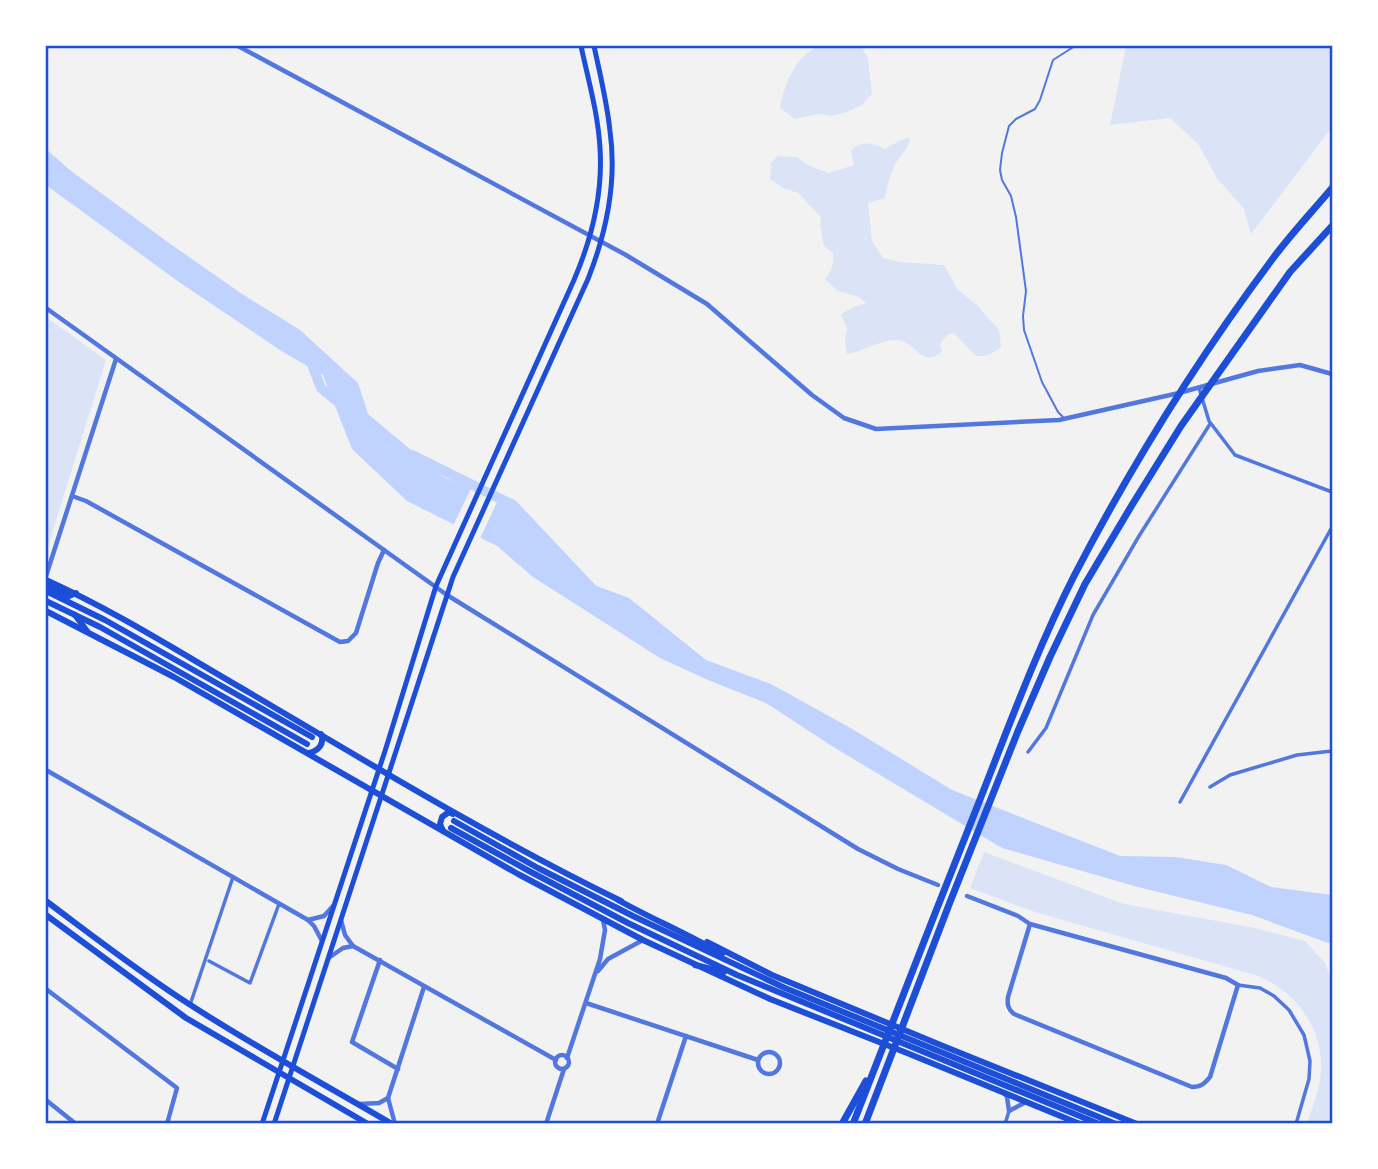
<svg xmlns="http://www.w3.org/2000/svg" width="1378" height="1169" viewBox="0 0 1378 1169" font-family="Helvetica,sans-serif">
<style>
.green{fill:#dbe4f7}
.water{fill:#bfd3fe}
.pier{fill:#f2f2f2}
.lines{fill:none;stroke-linecap:round;stroke-linejoin:round}
.river{stroke:#bfd3fe;stroke-width:10}
.service{stroke:#5277de;stroke-width:2}
.minor{stroke:#5277de;stroke-width:3.5}
.tertiary{stroke:#5277de;stroke-width:4.5}
.secondary{stroke:#1d4ed8;stroke-width:5}
.primary{stroke:#1d4ed8;stroke-width:6}
.trunk{stroke:#1d4ed8;stroke-width:6}
.motorway{stroke:#1d4ed8;stroke-width:7}
.neatline{fill:none;stroke:#1d4ed8;stroke-width:2.5}
</style>
<rect width="100%" height="100%" fill="#f2f2f2"/>
<!-- green -->
<g class="green">
<path d="M819 46H861L868 59 872 94 862 105 847 112 832 116 817 114 795 119 780 108C785 82 795 57 819 46Z"/>
<path d="M1126 46H1332V127L1251 234 1244 209 1217 178 1198 144 1170 118 1110 125Z"/>
<path d="M910 137C910 148 901 154 896 163 890 174 887 186 885 198L868 203 872 241 883 258 900 262 944 265 958 290 977 305 999 330 1001 347C992 354 987 357 976 356L954 333 947 335 940 344 942 352C919 369 917 341 897 340 883 339 863 351 847 354L845 341 847 329 841 314 854 307 866 303 859 297 838 291 825 279C832 271 834 264 833 253L824 246 820 225 821 217 798 193 783 188 770 179 771 163 778 156 797 157 807 165 829 173 854 165 851 151C861 140 873 143 885 149L899 141Z"/>
<path d="M46 317 106 360 46 553Z"/>
<path d="M984 852 1124 904 1250 927 1305 941 1325 963 1332 982V1123H1307C1313 1106 1320 1089 1321 1070 1323 1027 1293 987 1252 974L1035 912 970 888Z"/>
</g>
<!-- water -->
<path class="water" d="M46 149 71 171 169 243 242 294 300 330 358 383 368 414 442 476 508 506 583 581 629 598 706 660 771 684 854 730 952 790 1120 856 1175 857 1226 865 1271 887 1332 895V942L1328 943 1252 915 1138 887 1002 848 835 748 766 703 708 680 660 658 533 577 497 546 407 501 352 449 323 375 283 352 179 282 46 185Z"/>
<!-- pier -->
<path class="pier" d="M472 486 499 498 479 541 452 528Z"/>
<g class="lines">
<!-- river -->
<g class="river">
<path d="M309 357 321 388 342 405"/>
<path d="M412 455 513 505 595 592"/>
</g>
<!-- service -->
<path class="service" d="M1064 418 1058 412 1042 382 1024 330 1023 316 1026 291 1016 217 1011 196 1002 180 1000 170 1002 153 1009 126 1016 119 1035 109 1040 100 1053 60 1075 46"/>
<!-- minor -->
<g class="minor">
<path d="M1199 388 1209 421 1235 455 1332 492"/>
<path d="M1028 752 1046 728 1093 615 1139 536 1210 424"/>
<path d="M1210 787 1230 775 1297 755 1332 751"/>
<path d="M1180 802 1332 527"/>
<path d="M209 961 250 983 279 904"/>
<path d="M1238 985 1260 988 1274 996 1289 1010 1304 1035 1310 1061 1309 1079 1296 1124"/>
<path d="M190 1005 233 877"/>
<path d="M1005 1124 1009 1111"/>
</g>
<!-- tertiary -->
<g class="tertiary">
<path d="M238 46 626 255 707 304 812 395 844 418 876 429 1059 420 1179 393 1258 371 1300 365 1332 374"/>
<path d="M46 308 384 550 378 563 356 633 348 641 340 642 86 501 72 496"/>
<path d="M384 550 447 595 858 849 898 869 938 885"/>
<path d="M46 576 116 359"/>
<path d="M46 770 308 920 314 926 322 941"/>
<path d="M967 896 1018 916 1030 924 1226 978 1238 985 1210 1077C1204 1084 1201 1087 1192 1087L1014 1014C1008 1009 1007 1005 1008 997L1030 924"/>
<path d="M308 920 324 916 333 906"/>
<path d="M341 920 345 935 353 946 556 1060"/>
<path d="M330 957 343 948 353 946"/>
<path d="M380 960 352 1042 398 1069"/>
<path d="M598 971 608 959 643 940"/>
<path d="M46 989 177 1088 167 1124"/>
<path d="M586 1003 758 1060"/>
<circle cx="769" cy="1063" r="11"/>
<circle cx="562" cy="1062" r="7"/>
<path d="M567 1058 600 959 605 930 603 920"/>
<path d="M1005 1094 1007 1097 1009 1111 1026 1102"/>
<path d="M46 1100 76 1124"/>
<path d="M359 1104 379 1103 388 1098"/>
<path d="M395 1124 388 1098 424 987"/>
<path d="M546 1124 564 1069"/>
<path d="M657 1124 686 1036"/>
</g>
<!-- secondary -->
<g class="secondary">
<path d="M262 1124 385 751 436 586 574 280C592 238 603 194 600 148 598 113 588 79 581 46"/>
<path d="M274 1124 453 577 588 279C607 231 617 181 610 131 607 102 600 74 594 46"/>
</g>
<!-- primary -->
<g class="primary">
<path d="M46 580C117 612 182 654 250 693 372 765 494 839 621 901"/>
<path d="M46 611 174 677 518 874 643 940 770 999 907 1053 1080 1124"/>
<path d="M309 753C318 751 325 744 321 734"/>
<path d="M443 831 440 824 442 817 449 812 453 814"/>
<path d="M46 901C93 936 139 972 189 1004 255 1047 324 1084 392 1124"/>
<path d="M46 915 186 1018 368 1124"/>
<path d="M707 942 772 975 943 1046 1137 1124"/>
</g>
<!-- trunk -->
<g class="trunk">
<path d="M46 586 69 596 76 593"/>
<path d="M46 591 105 620 312 737"/>
<path d="M46 601 100 627 307 744"/>
<path d="M75 615 87 631"/>
<path d="M454 821 538 868 633 916 785 988 1116 1124"/>
<path d="M451 828 529 871 628 923 737 975 1099 1124"/>
<path d="M618 900C652 919 688 934 722 954"/>
<path d="M695 965 724 972"/>
</g>
<!-- motorway -->
<g class="motorway">
<path d="M842 1124 866 1081"/>
<path d="M853 1124C895 1014 938 906 981 797 1010 723 1038 647 1074 576 1131 466 1197 360 1271 261 1290 235 1312 212 1332 188"/>
<path d="M865 1124 950 902 1018 731 1050 657 1085 584 1132 505 1181 426 1290 272 1332 226"/>
</g>
</g>
<!-- border -->
<rect width="1378" height="1169" fill="none" stroke="#ffffff" stroke-width="94"/>
<rect x="47" y="47" width="1284" height="1075" class="neatline"/>
</svg>
